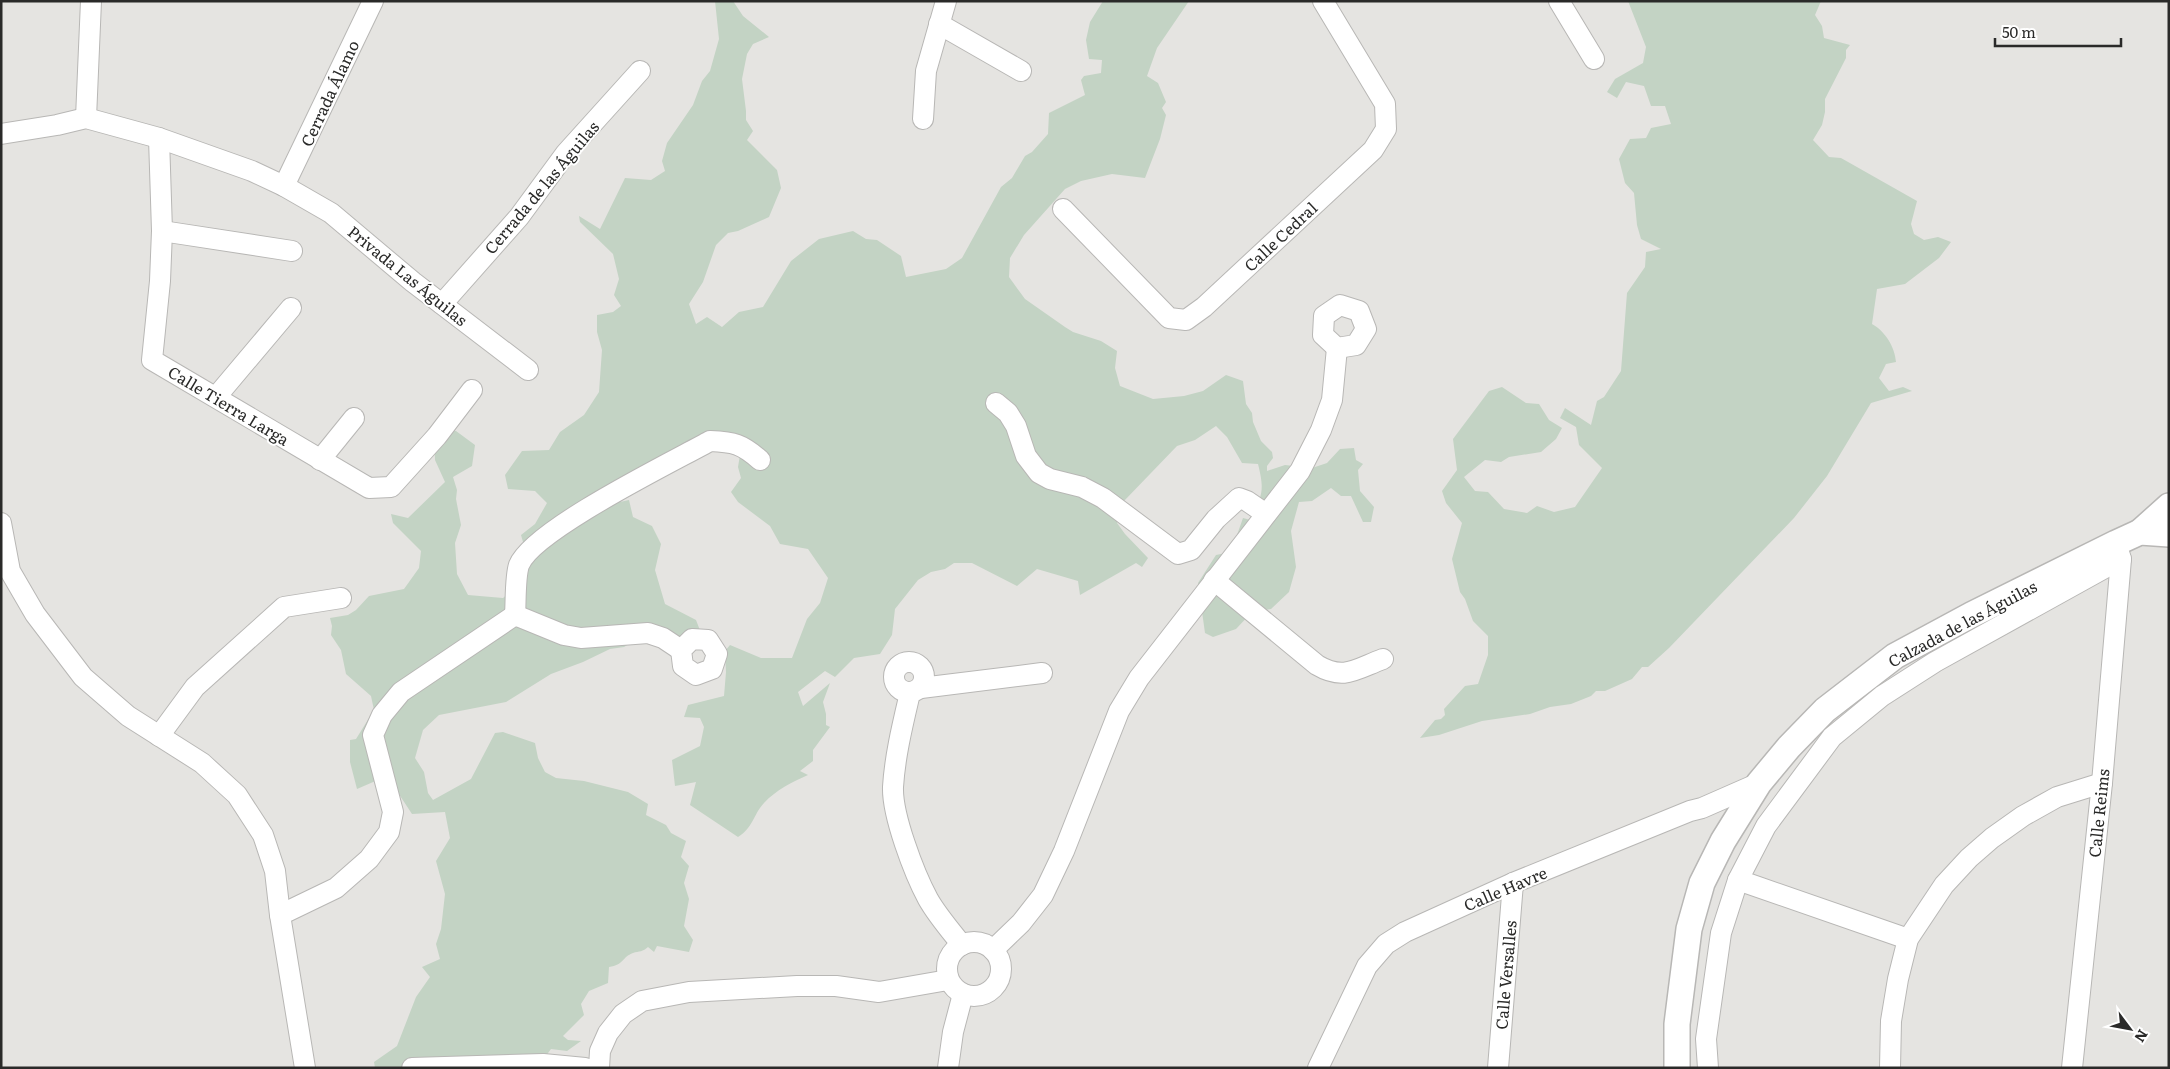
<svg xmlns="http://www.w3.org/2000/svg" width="2170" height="1069" viewBox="0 0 2170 1069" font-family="Literata,serif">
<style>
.green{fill:#c3d3c4}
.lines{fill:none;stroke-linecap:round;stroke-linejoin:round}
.minor-casing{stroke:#b8b7b5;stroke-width:22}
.major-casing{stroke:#b8b7b5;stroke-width:28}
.minor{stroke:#fff;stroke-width:20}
.major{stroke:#fff;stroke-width:25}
.labels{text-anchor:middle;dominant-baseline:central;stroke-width:4;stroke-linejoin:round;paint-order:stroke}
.street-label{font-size:16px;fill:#2a2a29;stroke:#fff}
</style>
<rect width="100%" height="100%" fill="#e5e4e1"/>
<!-- green -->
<g class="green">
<path d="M715 1H733L743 16 769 37 753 44 747 54 742 79 746 111V120L753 131 747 140 777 170 781 188 769 217 738 231 728 233 716 245 703 282 689 304 696 324 707 317 722 327 739 312 763 307 791 261 819 239 853 231 866 239 877 240 901 256 906 277 946 269 962 258 1001 187 1012 178 1025 156 1032 152 1048 134 1049 113 1085 95 1081 80 1084 76 1101 73 1102 60 1089 59 1086 40 1090 22 1103 1H1189L1157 48 1147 76 1158 83 1166 102 1162 108 1166 115 1160 139 1145 178 1112 174 1081 181 1065 189 1024 235 1010 258 1009 277 1025 299 1065 327 1073 332 1101 341 1117 351 1115 368 1120 386 1153 399 1184 396 1203 391 1226 375 1243 381 1246 404 1252 413 1253 422 1261 441 1272 452 1273 458 1267 466V471L1285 465 1312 468 1327 463 1340 449 1354 448 1356 460 1363 464 1358 470 1360 491 1374 507 1371 522H1363L1351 496H1341L1331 488 1312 501 1299 502 1291 531 1296 567 1289 592 1271 609 1252 612 1236 629 1213 637 1205 633 1198 583 1216 555 1231 552 1243 518 1250 520C1262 495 1265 492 1258 464L1242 463 1227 437 1216 426 1195 440 1177 446 1124 501 1117 523 1125 534 1148 558 1142 567 1136 563 1080 595 1078 581 1037 569 1017 586 972 563H954L945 569 931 572 918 580 895 609 892 635 880 654 854 658 835 677 825 671 798 692 803 706 830 683 823 702 826 714V725L830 727 813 750V761L800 771 808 775C792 782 776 790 764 803 753 815 753 828 738 837L690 805 696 782 675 786 672 760 700 746 704 727 700 718 684 717 688 705 724 696 726 672 725 651 730 645 761 658H792L807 619 820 603 828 578 808 549 780 544 770 526 738 502 731 492 741 478 738 467 740 455 715 450 635 487 620 502 629 500 633 517 652 526 661 544 655 570 665 604 696 620 701 633 676 645 634 641 624 647 610 649 583 662 551 674 506 702 439 715 423 730 415 758 424 772 428 793 433 800 471 779 495 733 503 732 535 743 538 758 545 772 556 778 584 781 628 792 648 804 646 815 666 825 671 833 686 841 681 857 689 866 684 883 689 899 684 926 693 940 689 952 657 946 654 952 648 947C643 952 639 951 633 953 622 957 624 965 609 967L608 983 589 991 581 1004 584 1015 563 1036 568 1040 581 1041 567 1051 551 1049 537 1068H375L374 1062 397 1046 416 997 430 977 422 967 440 959 436 944 441 929 445 894 436 861 450 838 445 812 412 814 387 776 357 789 350 762V740L356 739 374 710 371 696 346 674 341 650 331 635 332 626 330 618 348 615 356 610 369 596 404 589 419 568 421 551 393 523 391 514 408 518 445 482 435 460 434 432 456 431 475 445 472 466 453 477 457 490 456 499 461 525 455 543 457 574 468 595 503 598 518 585 530 566 521 535 535 524 547 503 535 491 508 489 505 475 522 451 549 450 560 432 584 415 599 392 602 350 597 332V315L613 312 621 306 614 295 619 279 613 254 580 222 579 216 600 229 625 178 651 180 665 171 662 161 667 143 693 105 702 81 710 71 719 39Z"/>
<path d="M1628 1H1821L1815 15 1822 26 1824 38 1850 45 1846 50V58L1825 99V112L1822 125 1813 140 1829 157 1841 158 1917 201 1911 224 1914 234 1924 240 1938 237 1951 242 1939 258 1905 284 1877 289 1872 324C1885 331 1895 347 1896 362L1886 364 1879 378 1889 391 1903 387 1912 391 1871 403 1827 476 1794 518 1669 648 1648 667H1642L1632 679 1605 691H1596L1591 696 1571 704 1550 707 1530 714 1482 721 1439 735 1420 738 1435 720 1441 719 1445 715 1444 709 1465 686 1478 684 1488 655V636L1473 621 1465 599 1460 592 1452 559 1462 523 1446 503 1442 491 1457 470 1453 439 1489 391 1502 387 1526 403 1539 404 1549 420 1562 428 1556 439 1541 452 1509 457 1501 462 1485 460 1464 477 1475 491 1488 492 1504 509 1527 513 1537 506 1554 512 1575 507 1602 468 1579 445 1576 427 1560 418 1565 408 1591 425 1597 401 1604 397 1621 371 1627 293 1645 267 1646 252 1661 249 1641 239 1637 225 1634 193 1625 183 1619 159 1630 139 1646 138 1651 128 1671 124 1665 106H1651L1644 86 1626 82 1617 98 1607 92 1615 79 1643 63 1646 47Z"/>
</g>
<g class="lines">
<defs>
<g id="minor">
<path d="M1559 1 1594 59"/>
<path d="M939 24 1021 71"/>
<path d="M86 118 91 1"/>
<path d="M923 119 926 71 946 1"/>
<path d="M1 134 57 125 86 118 159 138 252 171 284 186 331 213 413 282 528 370"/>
<path d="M159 138 162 231 160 281 152 360 369 488 391 487 437 436 472 390"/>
<path d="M284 186 373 1"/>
<path d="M1063 209 1169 318 1186 320 1204 307 1373 150 1386 129 1385 104 1323 1"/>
<path d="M162 231 292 251"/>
<path d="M442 304 519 217 566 153 640 71"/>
<path d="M1340 305 1359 311 1366 329 1356 345 1337 348 1323 335 1324 316Z"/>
<path d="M216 397 291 308"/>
<path d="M996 403 1008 413 1016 426 1026 456 1039 473 1050 479 1082 487 1103 498 1178 554 1191 550 1216 519 1239 498 1247 501 1266 514"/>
<path d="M320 460 354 418"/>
<path d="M1 523 10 571 35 614 83 677 128 716 202 763 237 795 263 835 275 871 280 915 305 1068"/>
<path d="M1214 580 1317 665C1344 681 1356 669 1383 659"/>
<path d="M515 615C516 601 515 577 519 565 533 530 672 462 710 441 734 442 742 444 760 460"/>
<path d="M692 639 708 640 717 654 712 669 696 675 683 666 681 650Z"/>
<circle cx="909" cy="677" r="15"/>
<path d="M921 688 1042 673"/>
<path d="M910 693C903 723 895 755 893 787 892 815 914 873 928 899 937 915 950 930 962 945"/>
<path d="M159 736 195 687 284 607 341 598"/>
<path d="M1738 880 1908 939"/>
<path d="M280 915 336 888 369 859 389 832 393 812 373 735 382 715 401 692 515 615 564 635 581 638 648 633 663 638 681 650"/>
<circle cx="974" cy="969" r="27"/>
<path d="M993 950 1021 923 1043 895 1064 851 1119 711 1139 678 1300 471 1321 430 1332 400 1337 348"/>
<path d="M412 1068 543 1064 585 1068"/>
<path d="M599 1068 600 1051 608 1033 623 1014 642 1001 689 992 797 986H836L879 992 948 980"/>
<path d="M948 1068 953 1032 963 994"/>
<path d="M1318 1068 1367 966 1386 944 1405 932 1513 883 1690 811 1702 808 1759 783"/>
<path d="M1498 1068 1513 883"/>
<path d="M1708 1068 1706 1039 1721 933 1738 880 1766 826 1832 737 1882 696 1935 662 2121 559 2116 543"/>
<path d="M1890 1068 1891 1021 1898 979 1908 939 1944 885 1969 858 1992 838 2023 816 2057 797 2102 783"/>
<path d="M2072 1068 2102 783 2121 559"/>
</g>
<g id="major">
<path d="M2140 532 2169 506"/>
<path d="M1677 1068V1024L1689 929 1702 883 1723 841 1759 783 1789 747 1825 710 1895 656 1971 615 2116 543 2140 532 2169 534"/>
</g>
</defs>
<!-- minor casing -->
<use href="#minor" class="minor-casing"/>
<!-- major casing -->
<use href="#major" class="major-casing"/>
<!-- minor -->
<use href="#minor" class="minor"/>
<!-- major -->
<use href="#major" class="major"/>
</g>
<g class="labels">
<!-- street labels -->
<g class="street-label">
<text transform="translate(329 93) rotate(-65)">Cerrada Álamo</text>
<text transform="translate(541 187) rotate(-50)">Cerrada de las Águilas</text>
<text transform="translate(1280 236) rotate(-43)">Calle Cedral</text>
<text transform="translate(408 275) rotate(39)">Privada Las Águilas</text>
<text transform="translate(229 405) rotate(31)">Calle Tierra Larga</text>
<text transform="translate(1962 623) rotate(-28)">Calzada de las Águilas</text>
<text transform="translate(2098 813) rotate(-84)">Calle Reims</text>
<text transform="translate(1505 888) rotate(-23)">Calle Havre</text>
<text transform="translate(1505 975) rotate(-85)">Calle Versalles</text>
</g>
</g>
<!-- border -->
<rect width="2170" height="1069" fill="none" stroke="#2a2a29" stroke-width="5"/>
<!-- north arrow -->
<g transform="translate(2130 1029) rotate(122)" stroke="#ffffff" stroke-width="4" paint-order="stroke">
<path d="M0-4L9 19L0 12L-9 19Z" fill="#2a2a29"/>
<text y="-8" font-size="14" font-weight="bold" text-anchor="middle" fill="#2a2a29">N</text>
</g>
<!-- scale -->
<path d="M1995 38v8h126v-8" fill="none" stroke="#2a2a29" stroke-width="2.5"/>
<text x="2002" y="38" font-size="15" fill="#2a2a29" stroke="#ffffff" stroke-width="4" paint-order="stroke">50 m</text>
</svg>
